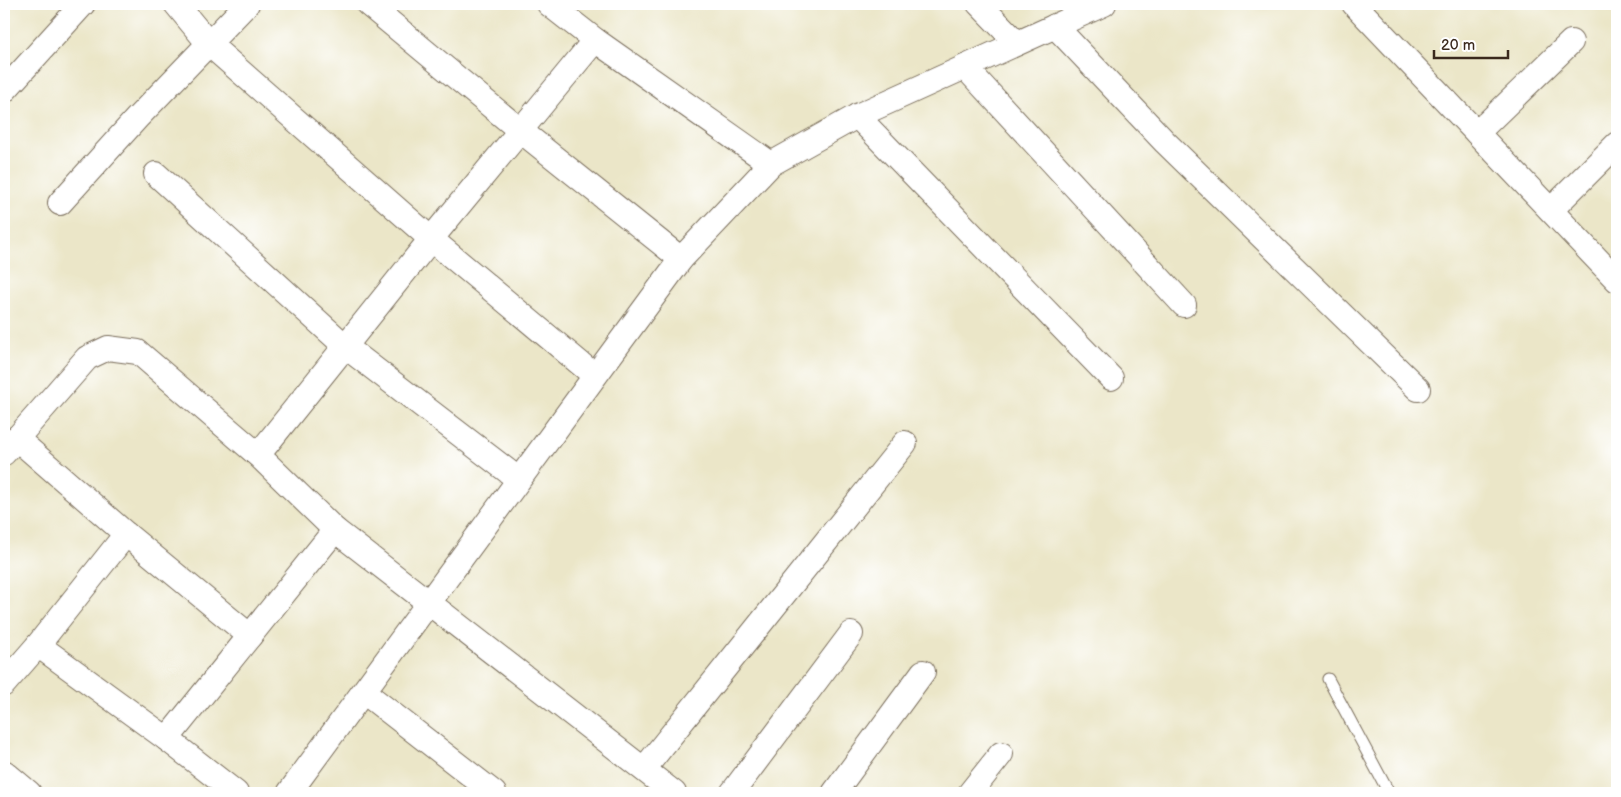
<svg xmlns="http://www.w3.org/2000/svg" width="1621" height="797" viewBox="0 0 1621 797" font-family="'Balsamiq Sans',sans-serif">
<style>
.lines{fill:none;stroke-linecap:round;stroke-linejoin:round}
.service-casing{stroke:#796c5a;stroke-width:13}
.minor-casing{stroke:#796c5a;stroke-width:26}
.service{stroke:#fff;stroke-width:11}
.minor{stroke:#fff;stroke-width:24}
</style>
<rect width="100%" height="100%" fill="#fff"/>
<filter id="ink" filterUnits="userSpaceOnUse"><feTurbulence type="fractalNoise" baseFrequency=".02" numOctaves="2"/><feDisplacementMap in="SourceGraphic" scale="10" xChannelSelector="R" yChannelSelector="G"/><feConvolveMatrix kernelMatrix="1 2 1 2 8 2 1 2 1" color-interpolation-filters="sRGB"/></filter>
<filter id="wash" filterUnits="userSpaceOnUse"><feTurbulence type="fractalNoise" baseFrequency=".0096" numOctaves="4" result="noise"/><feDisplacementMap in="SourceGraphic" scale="20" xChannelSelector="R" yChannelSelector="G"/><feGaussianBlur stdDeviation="1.12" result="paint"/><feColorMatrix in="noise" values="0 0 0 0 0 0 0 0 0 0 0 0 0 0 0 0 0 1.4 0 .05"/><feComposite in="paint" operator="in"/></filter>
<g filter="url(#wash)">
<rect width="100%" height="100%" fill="#ebe6c8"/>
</g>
<g filter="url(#ink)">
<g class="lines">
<defs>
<path id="service" d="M1328 679 1389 793"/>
<g id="minor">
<path d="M176 4 209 44 431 239 594 375"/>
<path d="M368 4 521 131 681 259"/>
<path d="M549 4 595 40 771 164"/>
<path d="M979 4 1017 43"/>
<path d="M1354 4 1617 280"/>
<path d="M1055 26 1165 142 1418 389"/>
<path d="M965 67 1184 305"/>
<path d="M4 91 83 4"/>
<path d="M857 116 1111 378"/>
<path d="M1477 133 1571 42"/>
<path d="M156 174 346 347 518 479"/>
<path d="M60 203 137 118 247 4"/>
<path d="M1551 210 1617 144"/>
<path d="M16 438 126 534 250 636"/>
<path d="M4 453 87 358 108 348 138 352 258 455 335 530 674 793"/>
<path d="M258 455 431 239 595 40"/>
<path d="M38 645 167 739 236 793"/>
<path d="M4 684 38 645 126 534"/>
<path d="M364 692 494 793"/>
<path d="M167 739 335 530"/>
<path d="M644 769 905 443"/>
<path d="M4 772 29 793"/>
<path d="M289 793 681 259 771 164 857 116 1104 4"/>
<path d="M732 793 851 634"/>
<path d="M834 793 923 672"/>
<path d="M970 793 1001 754"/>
</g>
</defs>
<!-- service casing -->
<use href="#service" class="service-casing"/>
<!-- minor casing -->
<use href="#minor" class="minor-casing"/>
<!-- service -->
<use href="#service" class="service"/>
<!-- minor -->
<use href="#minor" class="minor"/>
</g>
</g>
<!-- margin -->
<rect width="1621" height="797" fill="none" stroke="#fff" stroke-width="20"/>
<!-- scale -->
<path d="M1434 50v8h74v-8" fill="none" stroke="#3b2a1e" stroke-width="2.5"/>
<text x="1441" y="50" font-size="15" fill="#3b2a1e" stroke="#ffffff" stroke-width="4" paint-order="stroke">20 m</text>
</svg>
